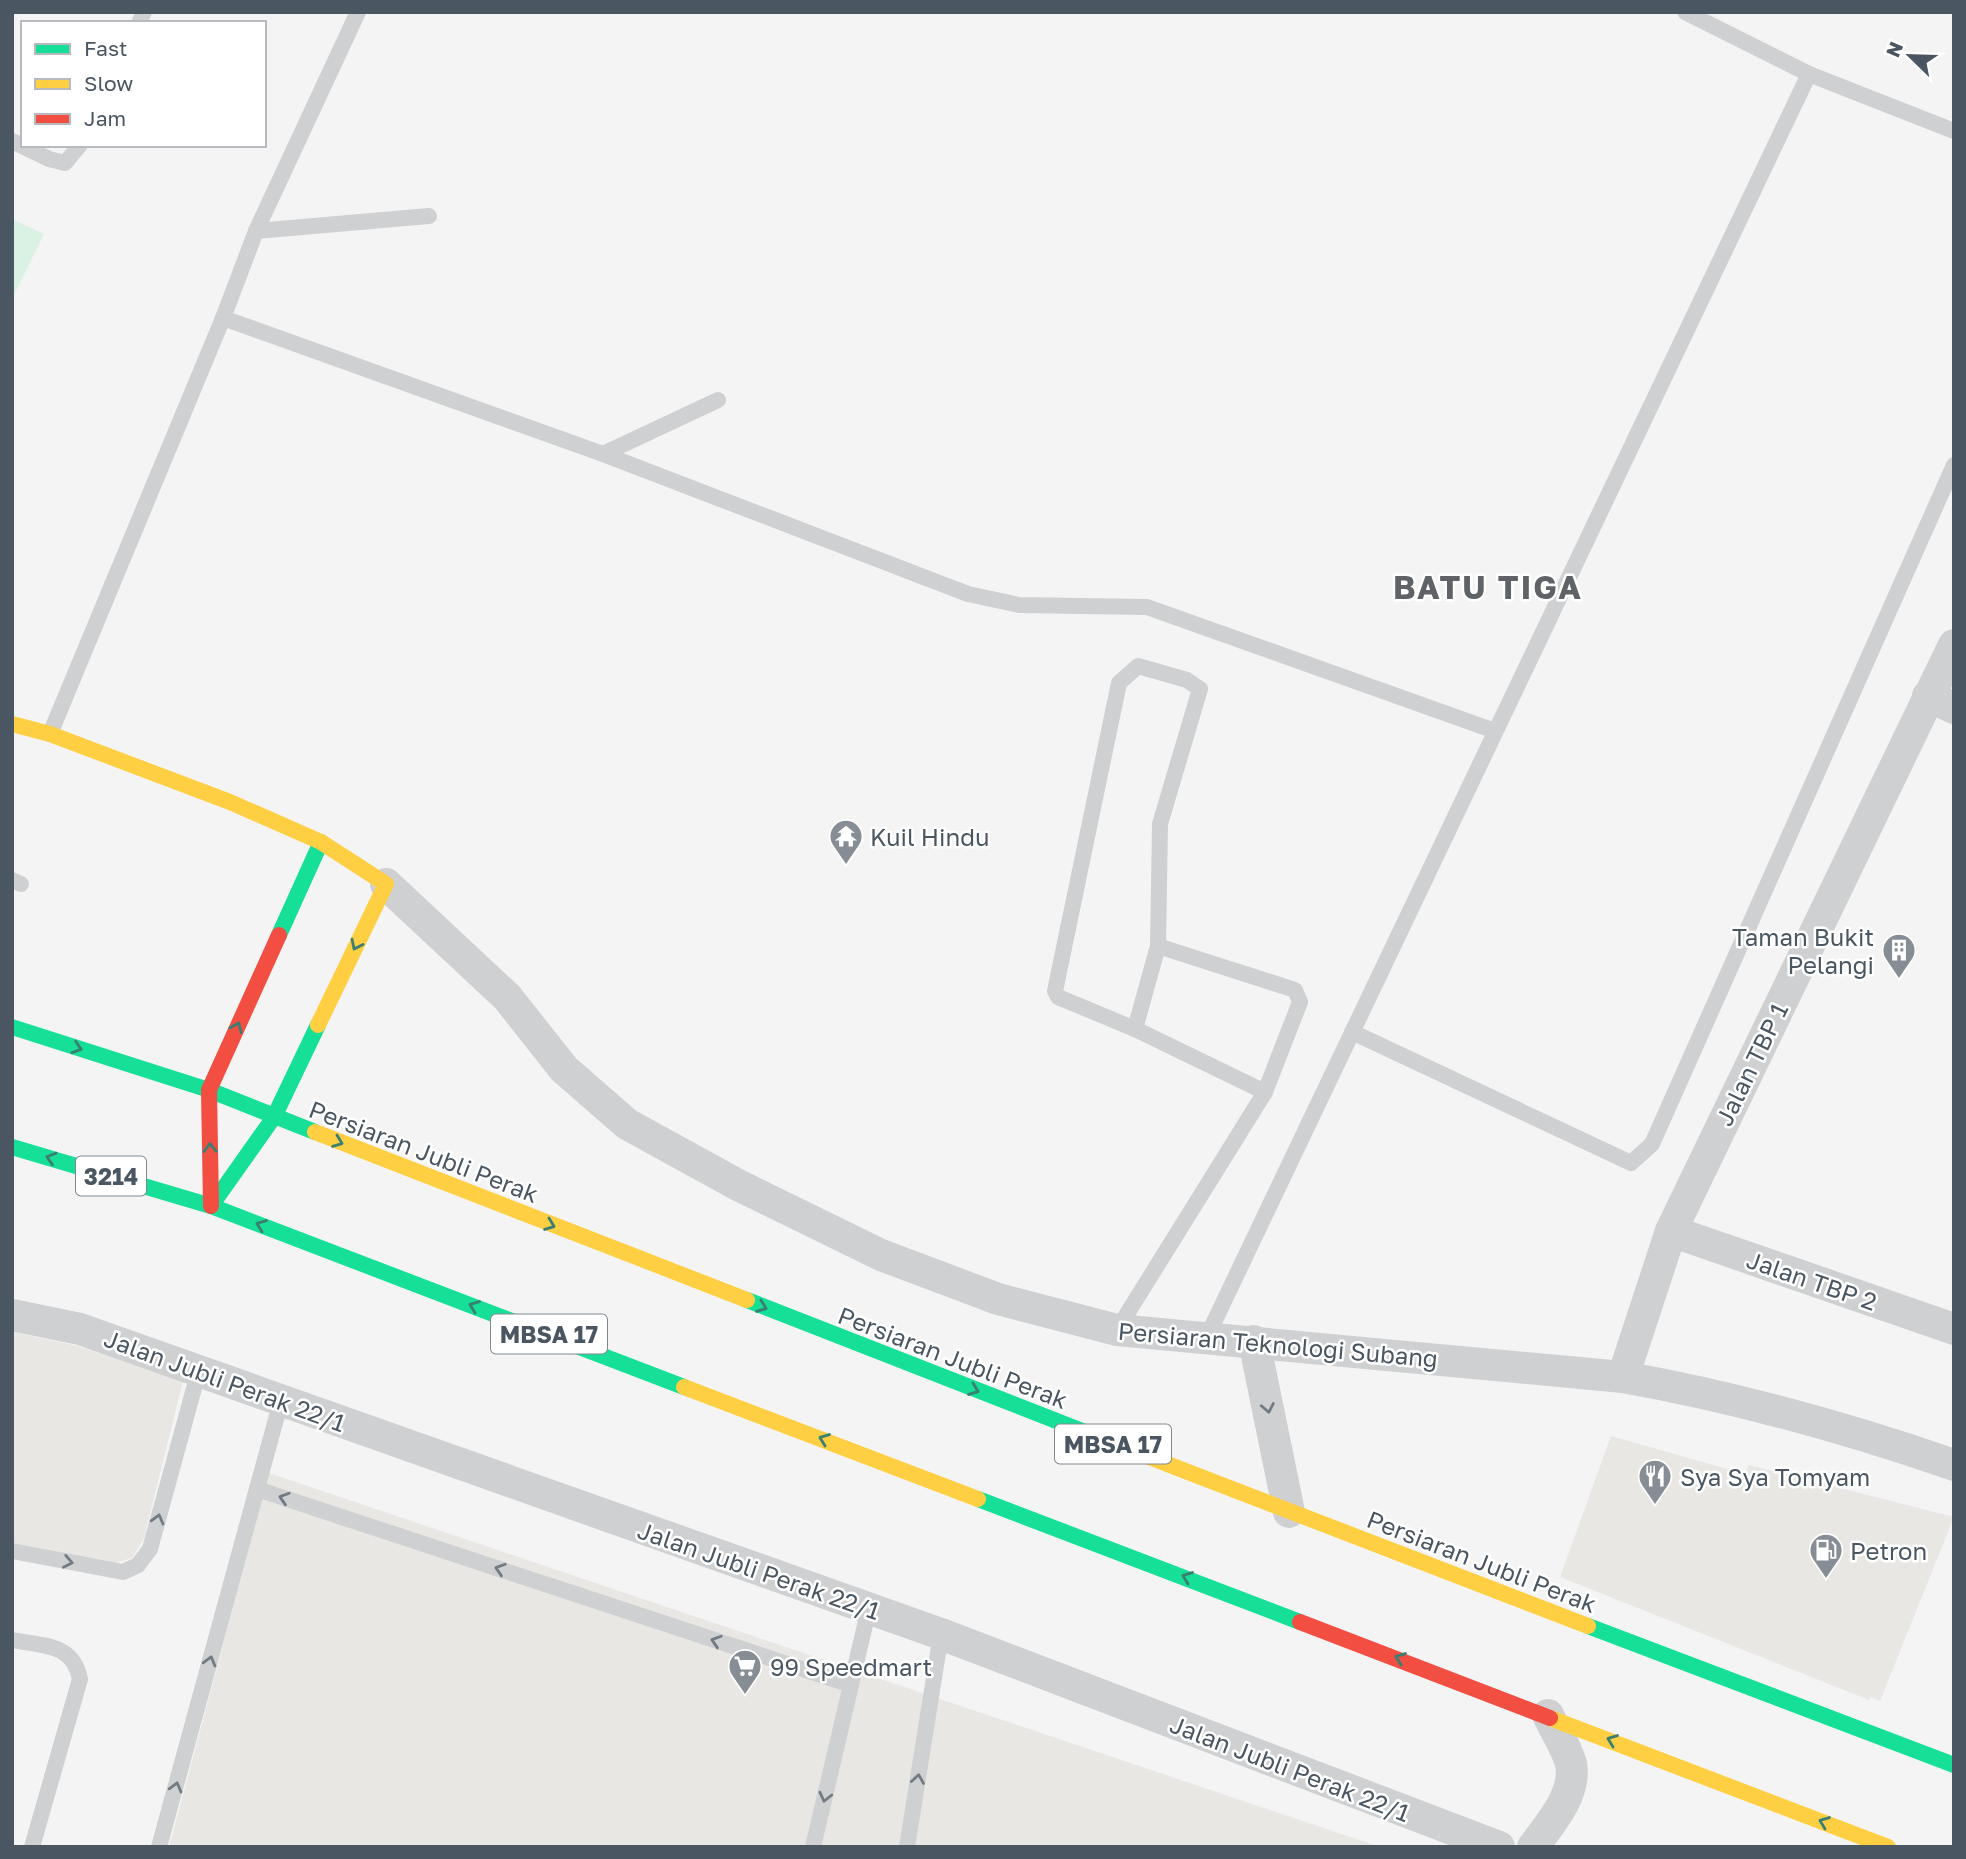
<svg xmlns="http://www.w3.org/2000/svg" width="1966" height="1859" viewBox="0 0 1966 1859" font-family="'Golos Text',sans-serif">
<style>
.commercial{fill:#e8e7e3}
.green{fill:#d9f2e3}
.lines{fill:none;stroke-linecap:round;stroke-linejoin:round}
.lane{stroke:#ced0d2;stroke-width:16}
.street{stroke:#ced0d2;stroke-width:32}
.fast{stroke:#16e098;stroke-width:16}
.slow{stroke:#ffcf43;stroke-width:16}
.jam{stroke:#f24e42;stroke-width:16}
.oneway{stroke:#3a7f72}
.oneway2{stroke:#727b83}
.labels{text-anchor:middle;dominant-baseline:central;stroke-width:5;stroke-linejoin:round;paint-order:stroke}
.shield{fill:#fff;stroke:#808990;stroke-width:2}
.shield-label{font-size:23px;font-weight:bold;fill:#4a5661}
.poi-label{font-size:24px;fill:#4a5661;stroke:#fff;text-anchor:start}
.street-label{font-size:24px;fill:#4a5661;stroke:#fff}
.district-label{font-size:32px;font-weight:bold;letter-spacing:2px;fill:#5f6368;stroke:#fff}
</style>
<rect width="100%" height="100%" fill="#f4f4f4"/>
<!-- commercial -->
<g class="commercial">
<path d="M12 1332 78 1346 183 1381 144 1538 132 1558 115 1563 12 1543Z"/>
<path d="M1611 1436 1745 1474 1749 1465 1954 1517 1880 1701 1871 1697 1869 1700 1560 1577Z"/>
<path d="M269 1473 1380 1847H818L806 1842 804 1847H169Z"/>
</g>
<!-- green -->
<path class="green" d="M12 219 44 234 12 299Z"/>
<g class="lines">
<!-- lane -->
<g class="lane">
<path d="M1685 12 1809 74 1954 131"/>
<path d="M139 23 144 12"/>
<path d="M12 141 49 159 65 163 80 145"/>
<path d="M256 231 429 216"/>
<path d="M223 318 603 454 968 594 1019 605 1147 607 1495 731"/>
<path d="M603 454 718 400"/>
<path d="M50 734 223 318 256 231 358 12"/>
<path d="M12 880 21 884"/>
<path d="M1158 946 1295 990 1300 1002 1265 1092"/>
<path d="M1352 1032 1631 1163 1652 1144 1954 465"/>
<path d="M1117 1330 1265 1092 1135 1029 1058 997 1055 991 1119 683 1138 666 1187 680 1200 689 1160 824 1158 946 1135 1029"/>
<path d="M1205 1341 1809 74"/>
<path d="M257 1489 851 1685"/>
<path d="M12 1551 123 1572 138 1565 150 1549 199 1370"/>
<path d="M12 1640C43 1646 73 1643 80 1679L32 1847"/>
<path d="M159 1847 281 1401"/>
<path d="M813 1847 869 1608"/>
<path d="M907 1847 941 1634"/>
</g>
<!-- street -->
<g class="street">
<path d="M1928 696 1954 708"/>
<path d="M386 884 507 997 564 1069 627 1124 738 1185 881 1255 998 1299 1117 1330 1623 1377C1735 1397 1847 1428 1954 1465"/>
<path d="M1671 1231 1954 1329"/>
<path d="M12 1315 80 1329 941 1634 1499 1847"/>
<path d="M1254 1341 1289 1512"/>
<path d="M1623 1377 1671 1231 1954 645"/>
<path d="M1533 1847C1549 1825 1577 1794 1571 1764 1567 1748 1555 1730 1548 1715"/>
</g>
<!-- fast -->
<g class="fast">
<path d="M279 935 321 842"/>
<path d="M12 1027 209 1090 315 1132"/>
<path d="M12 1147 211 1206 684 1387"/>
<path d="M211 1206 274 1117 318 1025"/>
<path d="M747 1300 1118 1445"/>
<path d="M978 1499 1300 1622"/>
<path d="M1588 1626 1954 1765"/>
</g>
<!-- slow -->
<g class="slow">
<path d="M12 724 50 734 230 802 321 842 386 884 318 1025"/>
<path d="M315 1132 747 1300"/>
<path d="M684 1387 978 1499"/>
<path d="M1118 1445 1588 1626"/>
<path d="M1550 1718 1888 1847"/>
</g>
<!-- jam -->
<g class="jam">
<path d="M211 1206 209 1090 279 935"/>
<path d="M1300 1622 1550 1718"/>
</g>
</g>
<!-- one-way arrows -->
<defs><path id="oneway-chevron" d="M-2-3.5L2.5 0L-2 3.5" fill="none" stroke-width="1.6" stroke-linecap="round" stroke-linejoin="round" transform="scale(1.75)"/></defs>
<g class="oneway">
<use href="#oneway-chevron" transform="translate(356 945) rotate(116)"/>
<use href="#oneway-chevron" transform="translate(237 1027) rotate(-66)"/>
<use href="#oneway-chevron" transform="translate(77 1048) rotate(18)"/>
<use href="#oneway-chevron" transform="translate(338 1142) rotate(21)"/>
<use href="#oneway-chevron" transform="translate(210 1148) rotate(-91)"/>
<use href="#oneway-chevron" transform="translate(51 1158) rotate(-163)"/>
<use href="#oneway-chevron" transform="translate(261 1225) rotate(-159)"/>
<use href="#oneway-chevron" transform="translate(550 1225) rotate(21)"/>
<use href="#oneway-chevron" transform="translate(474 1306) rotate(-159)"/>
<use href="#oneway-chevron" transform="translate(762 1307) rotate(21)"/>
<use href="#oneway-chevron" transform="translate(974 1390) rotate(21)"/>
<use href="#oneway-chevron" transform="translate(824 1439) rotate(-159)"/>
<use href="#oneway-chevron" transform="translate(1187 1577) rotate(-159)"/>
<use href="#oneway-chevron" transform="translate(1400 1658) rotate(-159)"/>
<use href="#oneway-chevron" transform="translate(1612 1740) rotate(-159)"/>
<use href="#oneway-chevron" transform="translate(1824 1822) rotate(-159)"/>
</g>
<g class="oneway2">
<use href="#oneway-chevron" transform="translate(1268 1408) rotate(79)"/>
<use href="#oneway-chevron" transform="translate(284 1498) rotate(-162)"/>
<use href="#oneway-chevron" transform="translate(158 1519) rotate(-75)"/>
<use href="#oneway-chevron" transform="translate(68 1562) rotate(11)"/>
<use href="#oneway-chevron" transform="translate(500 1569) rotate(-162)"/>
<use href="#oneway-chevron" transform="translate(716 1641) rotate(-162)"/>
<use href="#oneway-chevron" transform="translate(210 1661) rotate(-75)"/>
<use href="#oneway-chevron" transform="translate(918 1779) rotate(-81)"/>
<use href="#oneway-chevron" transform="translate(176 1787) rotate(-75)"/>
<use href="#oneway-chevron" transform="translate(825 1797) rotate(103)"/>
</g>
<!-- icons -->
<defs>
<symbol id="temple-pin" viewBox="-11 -11 22 30"><path d="M0 17L-7.5 6A9.5 9.5 0 1 1 7.5 6Z" fill="#868d94" stroke="#fff"/><path d="M0-6L5-2H3V0L6.5 2.5H4V6H1.5V3h-3V6H-4V2.5H-6.5L-3 0V-2H-5Z" fill="#fff"/></symbol>
<symbol id="building-pin" viewBox="-11 -11 22 30"><path d="M0 17L-7.5 6A9.5 9.5 0 1 1 7.5 6Z" fill="#868d94" stroke="#fff"/><path d="M-4-6H4V6H1V3H-1V6H-4ZM-2.5-4.3h1.7v1.8h-1.7ZM.8-4.3h1.7v1.8H.8ZM-2.5-1h1.7V.8h-1.7ZM.8-1h1.7V.8H.8Z" fill="#fff"/></symbol>
<symbol id="restaurant-pin" viewBox="-11 -11 22 30"><path d="M0 17L-7.5 6A9.5 9.5 0 1 1 7.5 6Z" fill="#868d94" stroke="#fff"/><path d="M-5-6h1v4h1v-4h1v4h1v-4h1v5L-1.5 .5V6h-2V.5L-5-1ZM5-6V6H3V1.5H1.5Q1.5-4 5-6Z" fill="#fff"/></symbol>
<symbol id="fuel-pin" viewBox="-11 -11 22 30"><path d="M0 17L-7.5 6A9.5 9.5 0 1 1 7.5 6Z" fill="#868d94" stroke="#fff"/><path d="M-5.5-6h7V0h2V4h1.3V-2.5L3-4.5l.8-.8L6-3V5H2.5V1h-1V6h-7ZM-4.2-4.7v3.2H.2V-4.7Z" fill="#fff"/></symbol>
<symbol id="supermarket-pin" viewBox="-11 -11 22 30"><path d="M0 17L-7.5 6A9.5 9.5 0 1 1 7.5 6Z" fill="#868d94" stroke="#fff"/><path d="M-6-5.5h2.5l.6 2H6L4.5 2H-2.5L-4.4-4H-6ZM-1.5 3.2a1.3 1.3 0 1 0 .1 0ZM3 3.2a1.3 1.3 0 1 0 .1 0Z" fill="#fff"/></symbol>
</defs>
<g fill-rule="evenodd">
<use href="#temple-pin" x="827" y="817" width="38" height="52"/>
<use href="#building-pin" x="1880" y="931" width="38" height="52"/>
<use href="#restaurant-pin" x="1636" y="1457" width="38" height="52"/>
<use href="#fuel-pin" x="1807" y="1531" width="38" height="52"/>
<use href="#supermarket-pin" x="726" y="1647" width="38" height="52"/>
</g>
<g class="labels">
<!-- shield labels -->
<g class="shield">
<rect x="76" y="1156.5" width="70" height="39" rx="5"/>
<rect x="491" y="1314.5" width="116" height="39" rx="5"/>
<rect x="1055" y="1424.5" width="116" height="39" rx="5"/>
</g>
<g class="shield-label">
<text x="111" y="1176">3214</text>
<text x="549" y="1334">MBSA 17</text>
<text x="1113" y="1444">MBSA 17</text>
</g>
<!-- poi labels -->
<g class="poi-label">
<text x="870" y="836">Kuil Hindu</text>
<text x="1874" y="936" text-anchor="end">Taman Bukit<tspan x="1874" dy="28">Pelangi</tspan></text>
<text x="1680" y="1476">Sya Sya Tomyam</text>
<text x="1850" y="1550">Petron</text>
<text x="770" y="1666">99 Speedmart</text>
</g>
<!-- street labels -->
<g class="street-label">
<text transform="translate(1751 1064) rotate(-64)">Jalan TBP 1</text>
<text transform="translate(424 1151) rotate(21)">Persiaran Jubli Perak</text>
<text transform="translate(1812 1280) rotate(19)">Jalan TBP 2</text>
<text transform="translate(1278 1344) rotate(5)">Persiaran Teknologi Subang</text>
<text transform="translate(953 1357) rotate(21)">Persiaran Jubli Perak</text>
<text transform="translate(225 1380) rotate(20)">Jalan Jubli Perak 22/1</text>
<text transform="translate(1482 1561) rotate(21)">Persiaran Jubli Perak</text>
<text transform="translate(759 1570) rotate(19)">Jalan Jubli Perak 22/1</text>
<text transform="translate(1290 1768) rotate(21)">Jalan Jubli Perak 22/1</text>
</g>
<!-- district labels -->
<g class="district-label">
<text x="1488" y="587">BATU TIGA</text>
</g>
</g>
<!-- border -->
<rect width="1966" height="1859" fill="none" stroke="#4a5661" stroke-width="28"/>
<!-- legend -->
<rect x="21" y="21" width="245" height="126" fill="#ffffff" stroke="#b7bbc0" stroke-width="2"/>
<rect x="35" y="44" width="35" height="10" fill="#16e098" stroke="#b7bbc0" stroke-width="2"/>
<text x="84" y="56" font-size="21" fill="#4a5661">Fast</text>
<rect x="35" y="79" width="35" height="10" fill="#ffcf43" stroke="#b7bbc0" stroke-width="2"/>
<text x="84" y="91" font-size="21" fill="#4a5661">Slow</text>
<rect x="35" y="114" width="35" height="10" fill="#f24e42" stroke="#b7bbc0" stroke-width="2"/>
<text x="84" y="126" font-size="21" fill="#4a5661">Jam</text>
<!-- north arrow -->
<g transform="translate(1910 56) rotate(293)" stroke="#ffffff" stroke-width="5" paint-order="stroke">
<path d="M0-5L12 26L0 18L-12 26Z" fill="#4a5661"/>
<text y="-10" font-size="19" font-weight="bold" text-anchor="middle" fill="#4a5661">N</text>
</g>
</svg>
